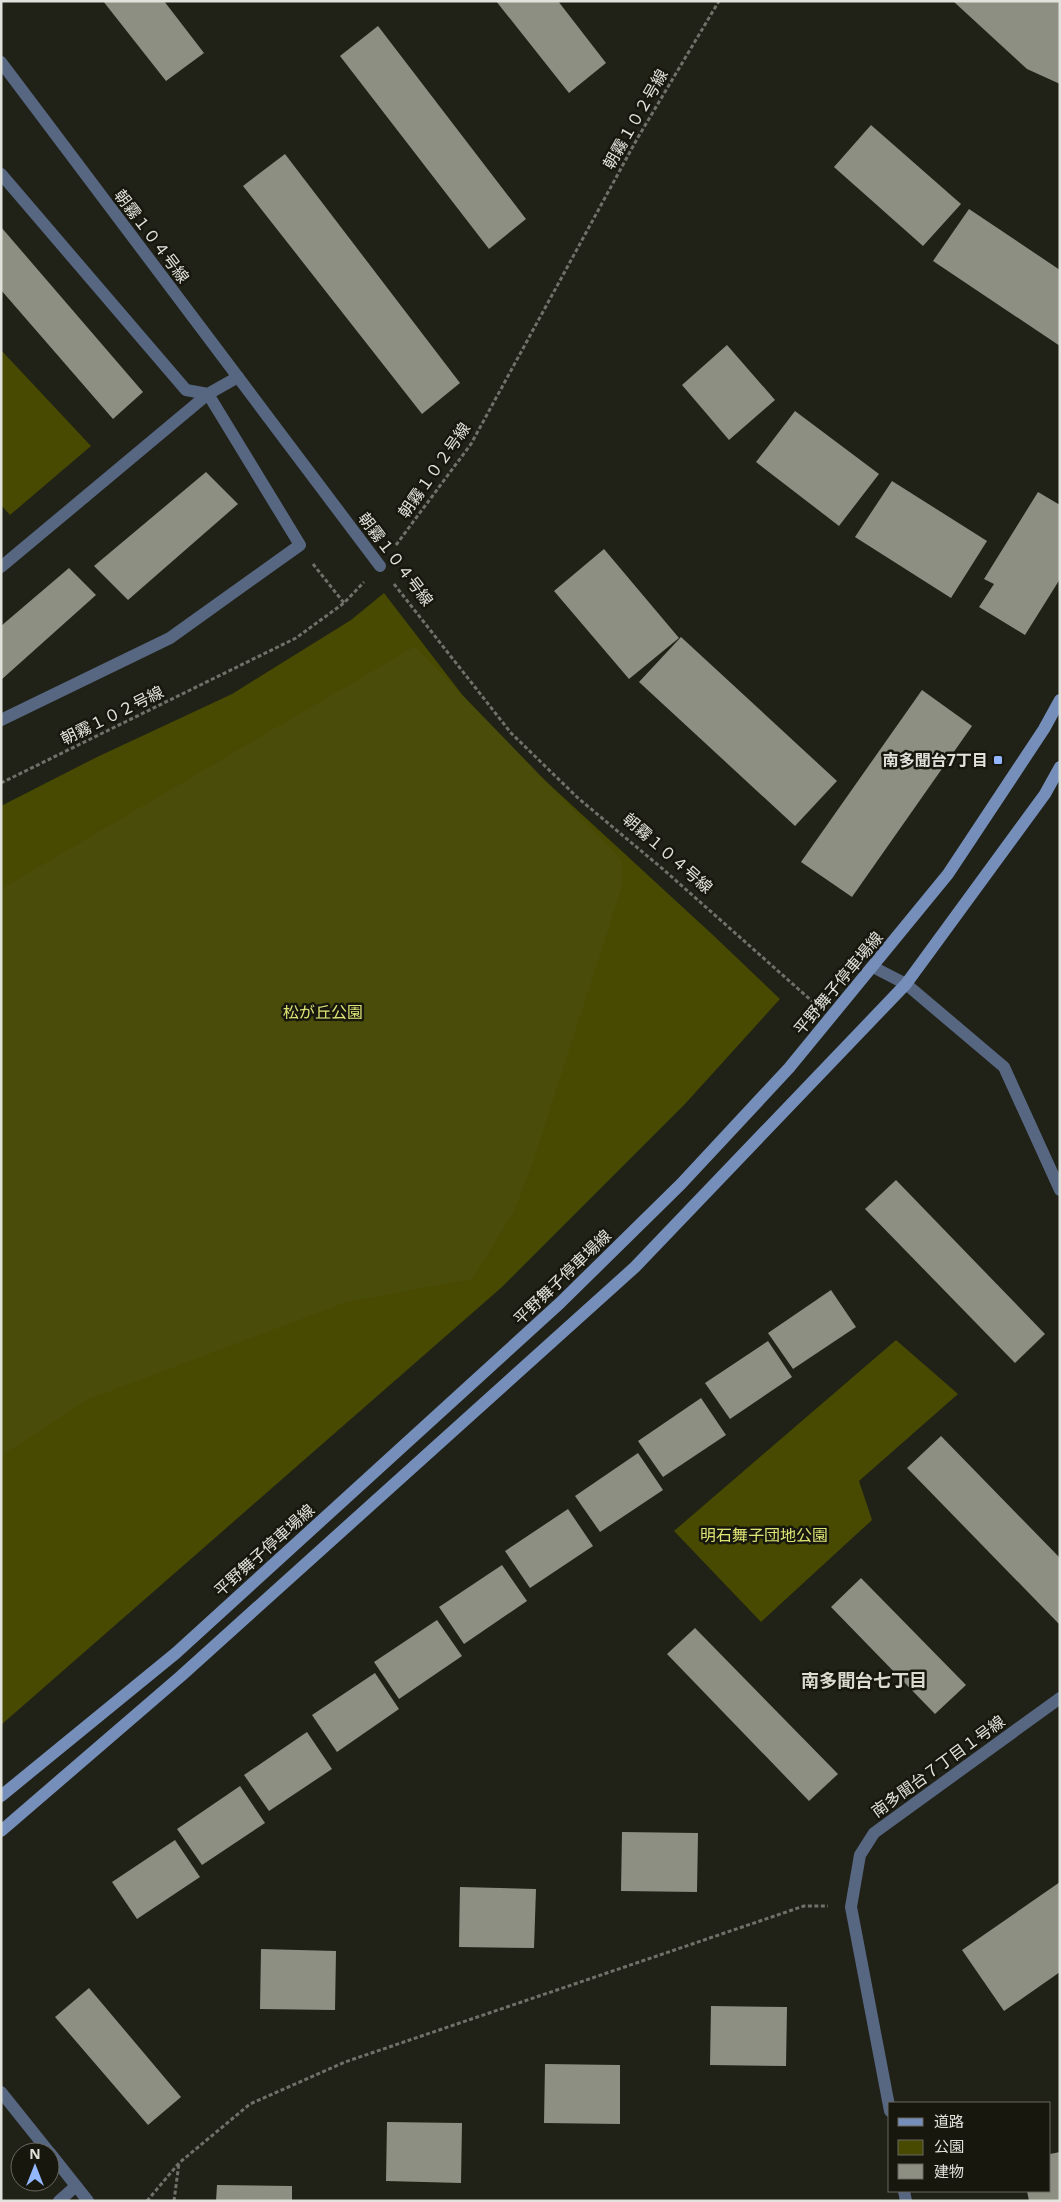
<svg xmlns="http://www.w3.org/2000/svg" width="1061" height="2202" viewBox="0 0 1061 2202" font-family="'Noto Sans','Noto Sans JP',sans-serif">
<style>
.green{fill:#474a00}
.forest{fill:#4a4d09}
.building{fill:#8e8f83}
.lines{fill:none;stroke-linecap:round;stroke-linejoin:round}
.path{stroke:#707169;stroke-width:3;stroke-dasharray:4 2.5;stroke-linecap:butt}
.service{stroke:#576681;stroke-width:12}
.minor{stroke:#576681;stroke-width:12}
.tertiary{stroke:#576681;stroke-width:12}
.secondary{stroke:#768eba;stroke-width:12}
.poi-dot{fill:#92b7fd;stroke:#17170e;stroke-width:2}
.labels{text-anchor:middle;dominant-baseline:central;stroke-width:5;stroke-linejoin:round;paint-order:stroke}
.street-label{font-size:16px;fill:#e1e2dc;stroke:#17170e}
.poi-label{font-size:16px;font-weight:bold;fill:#e1e2dc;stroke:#17170e;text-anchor:end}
.park-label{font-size:16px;fill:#dde474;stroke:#17170e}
.neighbourhood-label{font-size:18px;font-weight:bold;fill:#dbdccf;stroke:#17170e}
</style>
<rect width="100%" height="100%" fill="#202117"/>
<!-- green -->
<g class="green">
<path d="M1 350 91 446 10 515 1 505Z"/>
<path d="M384 593 487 727 714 936 780 999 685 1104 502 1287 1 1725V806L95 758 232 694 351 620Z"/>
<path d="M896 1340 958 1394 859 1481 872 1520 761 1622 674 1531Z"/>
</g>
<!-- forest -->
<path class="forest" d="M415 646 622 860V887L532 1165 514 1212 472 1279 347 1302 87 1400 1 1456V889Z"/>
<!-- building -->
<g class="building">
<path d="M103 1H164L204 53 166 81Z"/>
<path d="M496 1H558L606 63 569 93Z"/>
<path d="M953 1H1060V84L1027 69Z"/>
<path d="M378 26 526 219 489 249 340 56Z"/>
<path d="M871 125 961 204 923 246 834 167Z"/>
<path d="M285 154 460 383 422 414 243 186Z"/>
<path d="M969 209 1060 270V346L933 261Z"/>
<path d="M1 227 143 392 113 419 1 290Z"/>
<path d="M727 345 775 400 729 440 682 385Z"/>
<path d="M795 411 879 474 839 526 756 462Z"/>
<path d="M206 472 238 504 128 600 94 566Z"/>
<path d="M892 481 987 541 951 598 855 537Z"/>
<path d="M1038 492 1060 505V579L1025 635 979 607 994 584 984 579Z"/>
<path d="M604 549 679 638 629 679 554 591Z"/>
<path d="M69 568 96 595 1 680V626Z"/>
<path d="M681 637 837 781 795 826 639 682Z"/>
<path d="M922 690 972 726 852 897 801 862Z"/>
<path d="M896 1180 1045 1334 1015 1363 865 1209Z"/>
<path d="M831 1290 856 1327 793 1369 768 1333Z"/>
<path d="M768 1341 792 1377 730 1419 705 1383Z"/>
<path d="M701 1398 726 1435 663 1477 638 1441Z"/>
<path d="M941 1436 1060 1558V1625L907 1468Z"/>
<path d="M638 1453 663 1490 600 1532 575 1496Z"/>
<path d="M568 1509 593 1546 530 1588 505 1551Z"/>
<path d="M502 1565 527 1601 464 1644 439 1607Z"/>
<path d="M861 1578 966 1685 935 1714 831 1607Z"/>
<path d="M437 1620 462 1656 399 1699 374 1662Z"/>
<path d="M695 1628 838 1774 809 1801 667 1654Z"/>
<path d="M375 1673 399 1709 337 1752 312 1715Z"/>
<path d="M307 1732 332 1769 269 1811 244 1775Z"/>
<path d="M240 1786 265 1823 202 1865 177 1829Z"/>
<path d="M622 1832 698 1833 697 1892 621 1891Z"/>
<path d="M175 1840 200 1877 137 1919 112 1882Z"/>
<path d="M1060 1882V1972L1004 2011 962 1950Z"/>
<path d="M460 1887 536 1889 534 1948 459 1947Z"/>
<path d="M261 1949 336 1951 335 2010 260 2009Z"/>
<path d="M89 1988 181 2097 148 2125 55 2017Z"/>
<path d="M711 2006 787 2007 786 2066 710 2065Z"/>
<path d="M545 2064 620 2065V2124L544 2123Z"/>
<path d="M387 2122 462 2123 461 2183 386 2181Z"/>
<path d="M1060 2152V2201H1029L1027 2191H1050V2154Z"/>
<path d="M217 2185 292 2186V2201H216Z"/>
</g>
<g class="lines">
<!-- path -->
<g class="path">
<path d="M396 545 471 444 637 139 719 1"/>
<path d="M313 564 344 603"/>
<path d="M394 584 511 733 578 798 664 870 813 1002"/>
<path d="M1 783 296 638 344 603 364 582"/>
<path d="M147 2201 179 2163 250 2104 345 2062 804 1906H828"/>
<path d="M174 2201 179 2163"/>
</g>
<!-- service -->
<g class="service">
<path d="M1 174 186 390 208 394 238 377"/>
<path d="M1 567 208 394 300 545 170 638 1 720"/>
</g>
<!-- minor -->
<g class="minor">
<path d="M1 62 380 566"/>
<path d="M59 2201 76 2186"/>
</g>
<!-- tertiary -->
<g class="tertiary">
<path d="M873 967 906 984 1004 1067 1060 1190"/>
<path d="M1 2092 49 2152"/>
<path d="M890 2111 851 1907 860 1855 874 1833 1060 1698"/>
<path d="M50 2153 88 2201"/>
<path d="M904 2191 906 2201"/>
</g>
<!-- secondary -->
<g class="secondary">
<path d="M1 1796 176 1653 560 1303 681 1184 789 1068 948 874 1044 729 1060 700"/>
<path d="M1 1831 181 1676 635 1267 906 984 1045 794 1060 767"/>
</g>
</g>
<!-- markers -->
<rect class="poi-dot" x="993" y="755" width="10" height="10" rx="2.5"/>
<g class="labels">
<!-- street labels -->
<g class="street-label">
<text transform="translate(635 119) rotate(-60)">朝霧１０２号線</text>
<text transform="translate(152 236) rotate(53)">朝霧１０４号線</text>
<text transform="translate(434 470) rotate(-55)">朝霧１０２号線</text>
<text transform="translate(396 559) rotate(53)">朝霧１０４号線</text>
<text transform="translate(112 715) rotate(-26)">朝霧１０２号線</text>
<text transform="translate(668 853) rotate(41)">朝霧１０４号線</text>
<text transform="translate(838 983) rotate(-50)">平野舞子停車場線</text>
<text transform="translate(562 1277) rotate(-44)">平野舞子停車場線</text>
<text transform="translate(264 1550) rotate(-42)">平野舞子停車場線</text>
<text transform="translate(938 1766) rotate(-36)">南多聞台７丁目１号線</text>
</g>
<!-- poi labels -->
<g class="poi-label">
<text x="988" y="760">南多聞台7丁目</text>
</g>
<!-- park labels -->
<g class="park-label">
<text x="323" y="1012">松が丘公園</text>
<text x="764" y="1535">明石舞子団地公園</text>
</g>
<!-- neighbourhood labels -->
<g class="neighbourhood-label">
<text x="864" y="1680">南多聞台七丁目</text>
</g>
</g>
<!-- border -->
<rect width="1061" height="2202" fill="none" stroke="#e1e2dc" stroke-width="5"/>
<!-- legend -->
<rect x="888" y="2102" width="162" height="90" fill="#17170e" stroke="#686860"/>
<rect x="898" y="2118" width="25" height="8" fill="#768eba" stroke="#686860"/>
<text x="934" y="2127" font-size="15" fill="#e1e2dc">道路</text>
<rect x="898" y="2140" width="25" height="15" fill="#474a00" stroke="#686860"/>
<text x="934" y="2152" font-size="15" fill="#e1e2dc">公園</text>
<rect x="898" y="2164" width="25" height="15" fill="#8e8f83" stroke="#686860"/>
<text x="934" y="2177" font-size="15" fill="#e1e2dc">建物</text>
<!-- north arrow -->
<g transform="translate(35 2167)"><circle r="24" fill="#17170e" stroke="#686860"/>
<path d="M0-4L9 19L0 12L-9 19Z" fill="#92b7fd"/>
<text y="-8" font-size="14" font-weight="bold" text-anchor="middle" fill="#e1e2dc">N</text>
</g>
</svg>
